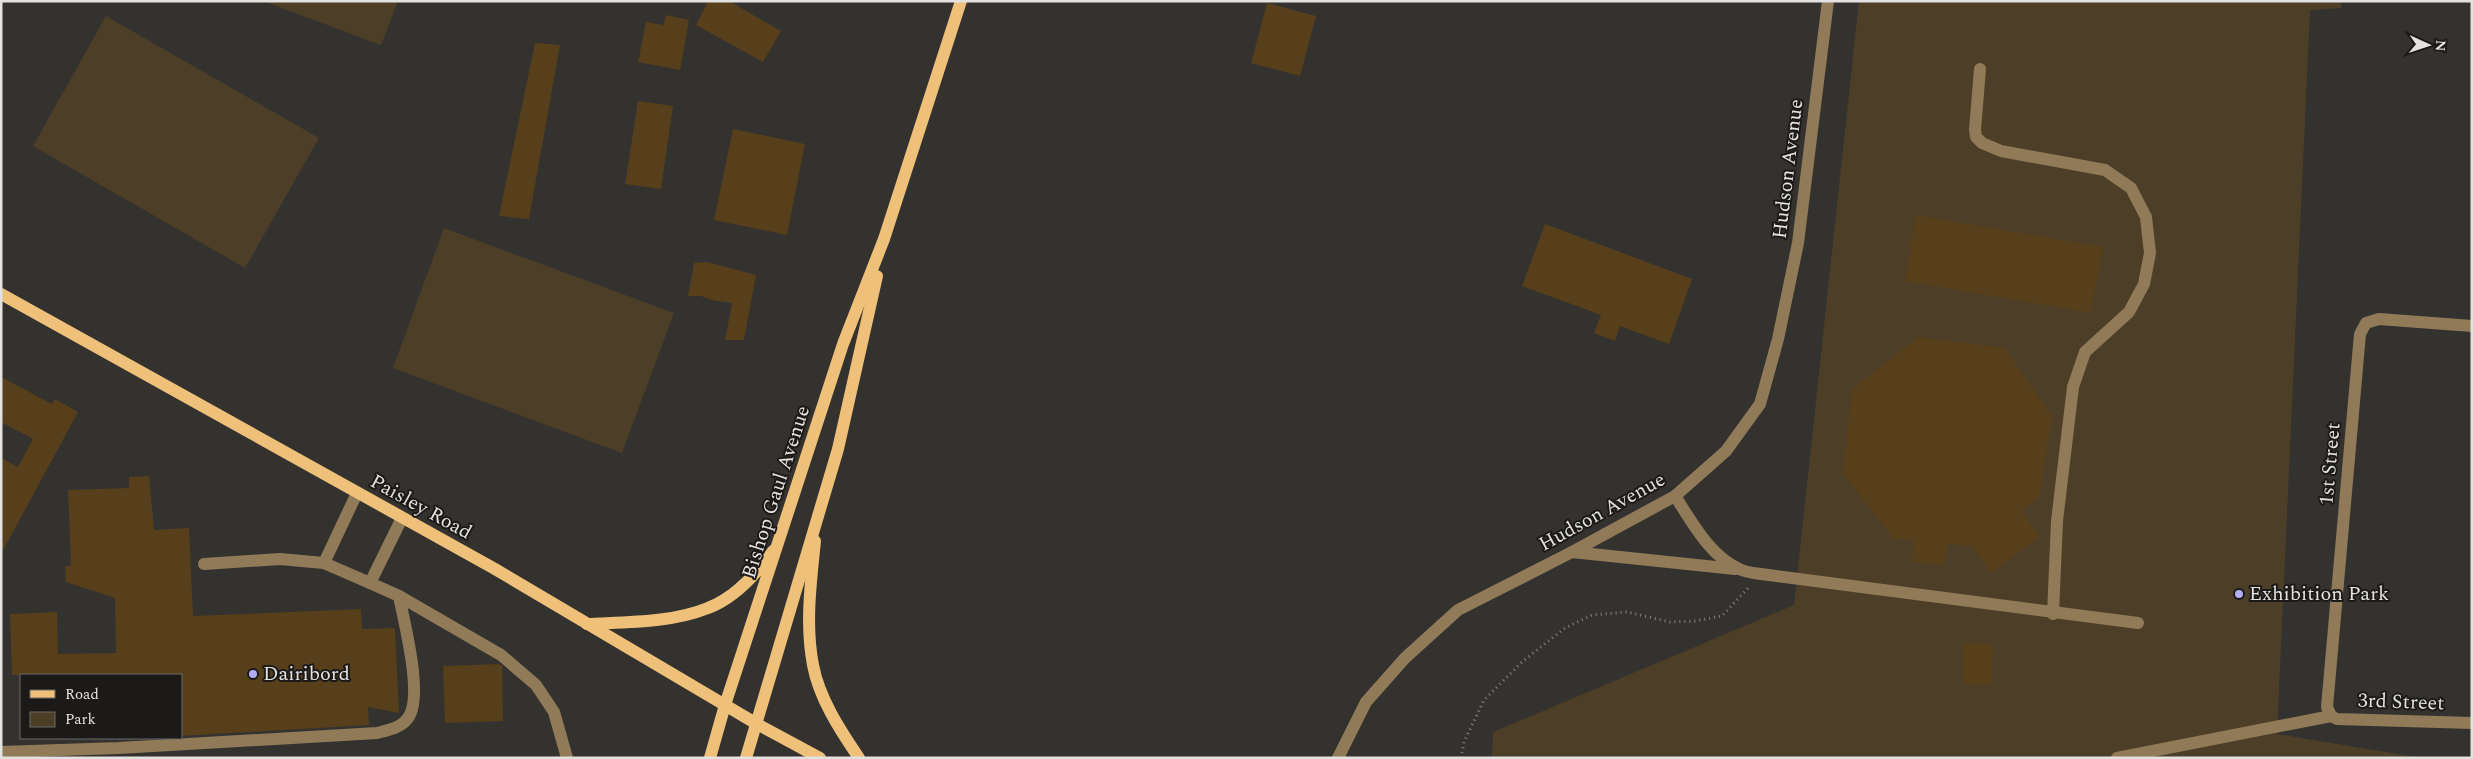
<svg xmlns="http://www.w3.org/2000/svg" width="2473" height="759" viewBox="0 0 2473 759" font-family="Spectral,serif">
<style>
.green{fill:#4d3e27}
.building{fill:#563f1a}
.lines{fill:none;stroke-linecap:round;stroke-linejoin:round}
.path{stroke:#848380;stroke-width:3;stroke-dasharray:1 4;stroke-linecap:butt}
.minor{stroke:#907a58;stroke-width:12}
.major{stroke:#eec079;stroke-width:12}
.poi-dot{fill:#b3adf9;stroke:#1b1a19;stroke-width:2}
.labels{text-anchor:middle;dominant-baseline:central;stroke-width:4;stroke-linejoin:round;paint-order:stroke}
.street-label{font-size:20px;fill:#e3e2e0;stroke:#1b1a19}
.poi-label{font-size:20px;fill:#e3e2e0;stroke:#1b1a19;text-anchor:start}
</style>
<rect width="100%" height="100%" fill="#34322f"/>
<!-- green -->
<g class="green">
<path d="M263 1H398L381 45Z"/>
<path d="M1859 1H2341V8L2310 10 2277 734 2422 758H1492L1493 732 1794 605Z"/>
<path d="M106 16 319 138 245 268 33 146Z"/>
<path d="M444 228 674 313 622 453 393 368Z"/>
</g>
<!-- building -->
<g class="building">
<path d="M708 1H729L781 31 763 62 696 25Z"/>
<path d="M1267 3 1316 16 1300 76 1251 63Z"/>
<path d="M666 15 689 20 680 70 638 62 646 22 664 25Z"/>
<path d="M535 43 560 45 529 219 499 216Z"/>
<path d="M638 101 673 106 661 189 625 184Z"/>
<path d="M733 129 805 144 787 235 714 220Z"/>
<path d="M1916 215 2103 247 2091 313 1905 281Z"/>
<path d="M1545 224 1692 279 1669 344 1620 326 1615 341 1594 333 1601 315 1522 286Z"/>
<path d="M707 262 756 275 744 340H725L732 303 712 300 701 296H688L694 263Z"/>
<path d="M1919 337 2005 348 2052 416 2039 498 2021 511 2040 537 1991 573 1973 546 1947 544 1945 565 1912 562 1914 540 1893 538 1843 473 1852 389Z"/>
<path d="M1 377 52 404 55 399 78 412 1 554V458L18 467 33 439 1 422Z"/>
<path d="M149 476 154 530 189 528 193 616 361 609 362 629 395 628 399 713 368 707 369 725 181 736V675H12L10 614 57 612 58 654 116 653 115 598 66 582 65 566H71L68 490 129 488V477Z"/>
<path d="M1963 643 1993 644 1992 685 1963 684Z"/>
<path d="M499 664 502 666 503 721 445 723 443 666Z"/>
</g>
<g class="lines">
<!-- path -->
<path class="path" d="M1461 758 1464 742 1484 700 1522 662 1565 628 1592 615 1627 612 1670 622 1695 621 1722 616 1749 587"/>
<!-- minor -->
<g class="minor">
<path d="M1980 69 1975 130 1976 137 1982 143 2001 151 2105 170 2131 188 2146 217 2150 253 2144 284 2129 312 2085 352 2073 387 2057 521 2053 614"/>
<path d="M1675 496C1692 522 1709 555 1739 569 1745 572 1754 573 1761 574L2138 623"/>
<path d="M402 518 370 583 399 596 501 655 536 685 554 712 567 758"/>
<path d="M1572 552 1735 569"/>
<path d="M324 563 357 493"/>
<path d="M204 564 280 559 324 563 370 583"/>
<path d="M2331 716 2327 707 2360 334 2366 323 2379 319 2472 326"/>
<path d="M2331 716 2337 719 2472 723"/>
<path d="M1 752 119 748 377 733C388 730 401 728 408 718 424 697 404 622 399 596"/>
<path d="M1338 758 1366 702 1405 658 1458 610 1572 552 1675 496 1726 451 1760 404 1778 339 1798 243 1828 1"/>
<path d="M2117 758 2331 716"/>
</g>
<!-- major -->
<g class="major">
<path d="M1 294 495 569 757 724 820 758"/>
<path d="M815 541C811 581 805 624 813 665 819 698 840 730 859 758"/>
<path d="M587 624C627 622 671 623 708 608 735 598 757 573 773 551"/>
<path d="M710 758 725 705 843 344 884 239 961 1"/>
<path d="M746 758 838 449 877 276"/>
</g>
</g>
<!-- markers -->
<g class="poi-dot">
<circle cx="2239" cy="594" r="5"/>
<circle cx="253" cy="674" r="5"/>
</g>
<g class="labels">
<!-- street labels -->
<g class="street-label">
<text transform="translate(1788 169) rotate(-83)">Hudson Avenue</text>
<text transform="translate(2330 464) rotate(-85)">1st Street</text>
<text transform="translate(776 492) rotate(-72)">Bishop Gaul Avenue</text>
<text transform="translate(421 507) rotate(29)">Paisley Road</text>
<text transform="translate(1602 512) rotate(-29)">Hudson Avenue</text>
<text transform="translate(2401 702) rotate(2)">3rd Street</text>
</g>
<!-- poi labels -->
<g class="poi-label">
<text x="2249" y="594">Exhibition Park</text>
<text x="263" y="674">Dairibord</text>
</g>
</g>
<!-- border -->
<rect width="2473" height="759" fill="none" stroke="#e3e2e0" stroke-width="5"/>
<!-- legend -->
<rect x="20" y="674" width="162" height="65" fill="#1b1a19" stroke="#6b6a69"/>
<rect x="30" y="690" width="25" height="8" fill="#eec079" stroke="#6b6a69"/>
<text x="65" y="699" font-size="15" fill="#e3e2e0">Road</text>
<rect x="30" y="712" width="25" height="15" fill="#4d3e27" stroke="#6b6a69"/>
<text x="65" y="724" font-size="15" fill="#e3e2e0">Park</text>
<!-- north arrow -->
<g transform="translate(2428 45) rotate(93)" stroke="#1b1a19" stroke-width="4" paint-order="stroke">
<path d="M0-4L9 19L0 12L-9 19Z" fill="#e3e2e0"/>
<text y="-8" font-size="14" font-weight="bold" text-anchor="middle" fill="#e3e2e0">N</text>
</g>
</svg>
